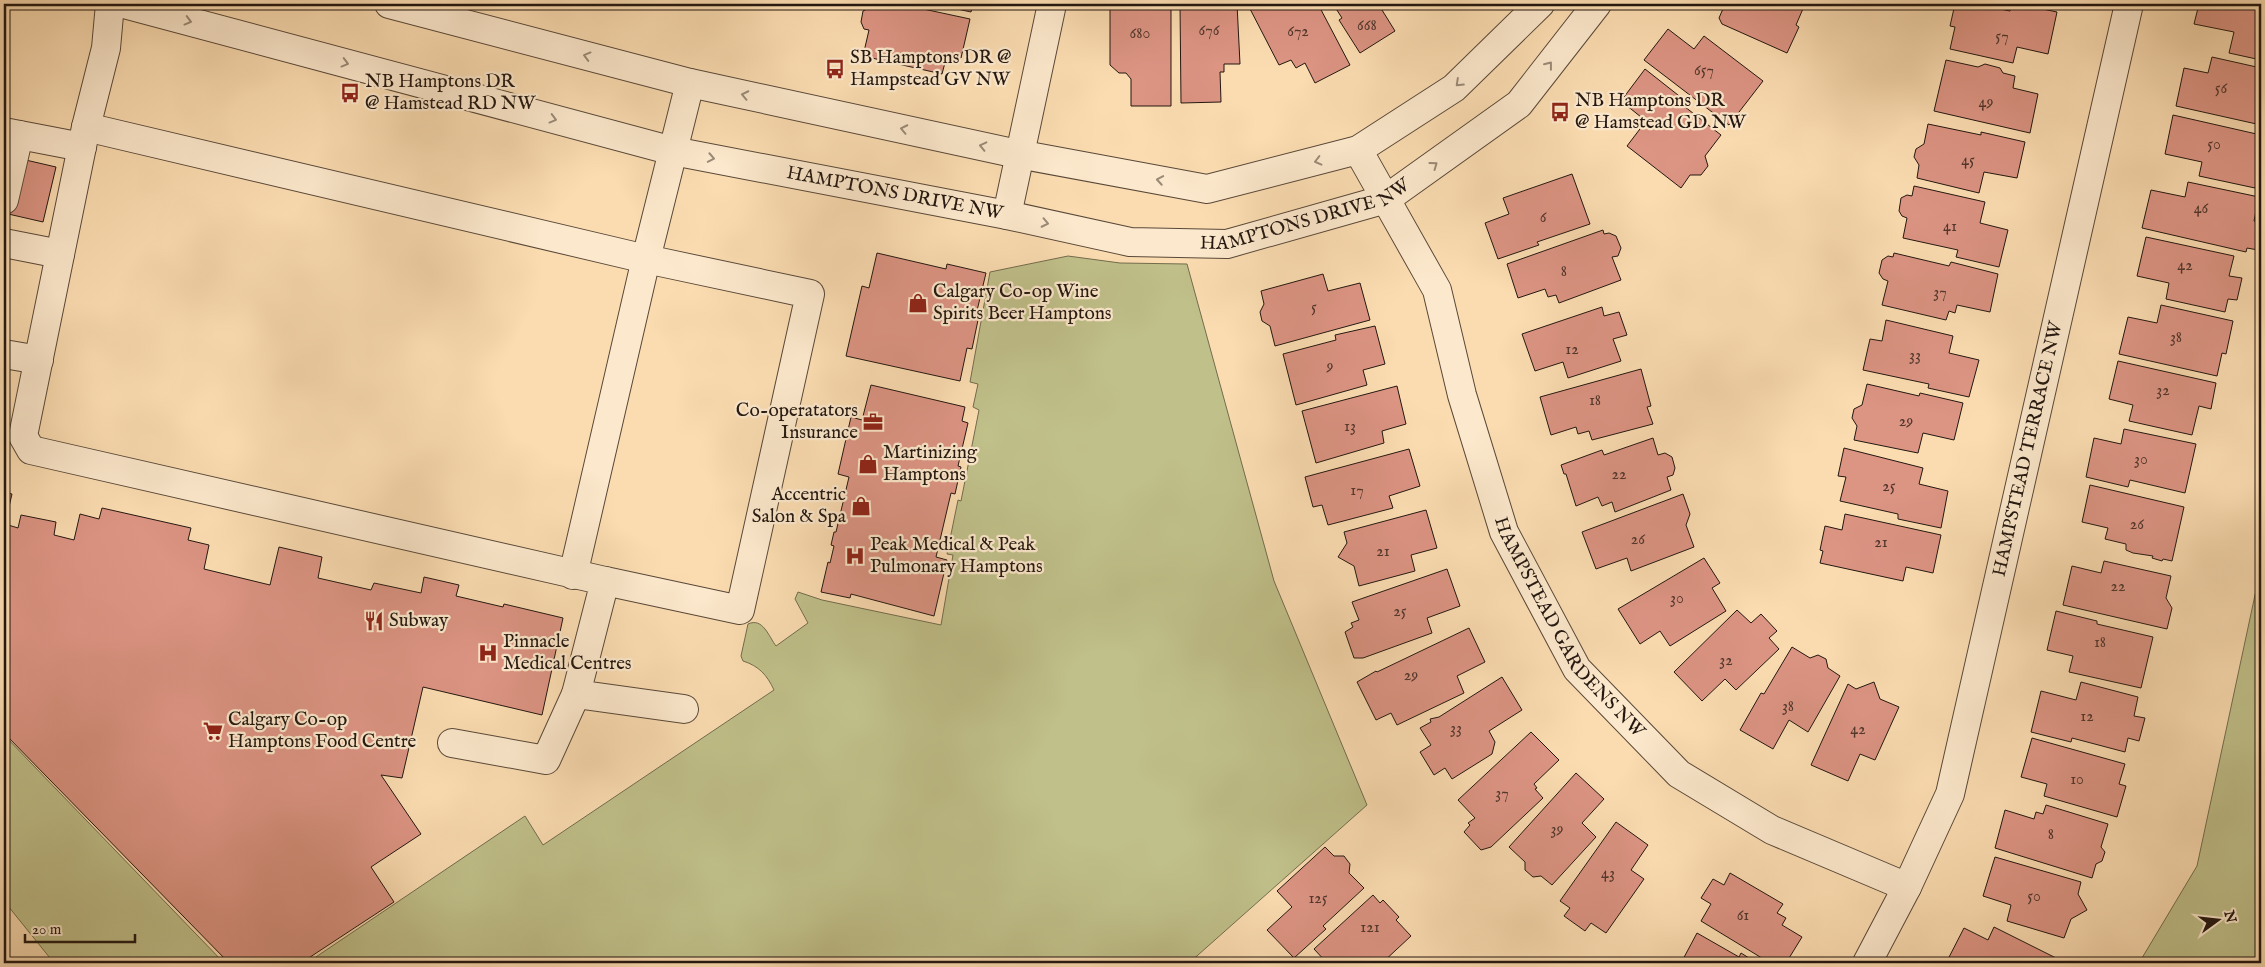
<svg xmlns="http://www.w3.org/2000/svg" width="2265" height="967" viewBox="0 0 2265 967" font-family="'IM FELL English',serif">
<style>
.green{fill:#c0c08a;stroke:#726c4d}
.building{fill:#dc9483;stroke:#231710}
.lines{fill:none;stroke-linecap:round;stroke-linejoin:round}
.minor-casing{stroke:#594838;stroke-width:30}
.minor{stroke:#fce8cc;stroke-width:28}
.oneway{stroke:#9a8a77}
.labels{text-anchor:middle;dominant-baseline:central;stroke-width:4.5;stroke-linejoin:round;paint-order:stroke}
.number-label{font-size:16px;fill:#51362d}
.poi-label{font-size:19px;fill:#231710;stroke:#fce8cc;text-anchor:start}
.street-label{font-size:19px;fill:#231710;stroke:#fce8cc}
</style>
<rect width="100%" height="100%" fill="#fbdcb1"/>
<filter id="stains"><feTurbulence type="fractalNoise" baseFrequency=".004" numOctaves="4"/><feColorMatrix values="0 0 0 0 .2 0 0 0 0 .09 0 0 0 0 .02 0 0 0 .5 -.17"/></filter>
<radialGradient id="worn" r=".72"><stop offset=".6" stop-color="#630" stop-opacity="0"/><stop offset="1" stop-color="#630" stop-opacity=".3"/></radialGradient>
<!-- green -->
<g class="green">
<path d="M1068 256 1120 263 1187 264 1274 581 1367 805 1189 963H307L525 816 543 845 774 690C767 675 759 666 743 661L741 656 748 624C763 617 769 637 776 646L808 623 795 599 798 592 822 600 941 625 953 555 947 554 958 500 961 501 979 410 973 407 978 384 970 382 990 272Z"/>
<path d="M2261 567V963H2139L2197 866Z"/>
<path d="M4 735 224 963H54L4 901Z"/>
</g>
<!-- building -->
<g class="building">
<path d="M869 4H900L970 19 961 58 947 55 942 74 863 56 869 30 864 29 861 22 863 11 867 9Z"/>
<path d="M934 4H973L971 12Z"/>
<path d="M1110 4H1171V106H1131V79L1126 73H1119L1110 65Z"/>
<path d="M1180 4H1237L1240 64H1224V72H1220L1221 102 1181 103Z"/>
<path d="M1250 4H1318L1350 65 1315 83 1305 63 1296 68 1291 60 1279 65 1248 5Z"/>
<path d="M1333 4H1391L1382 10 1395 31 1360 53 1339 20 1342 18Z"/>
<path d="M1725 4H1805L1796 25 1799 27 1787 53 1722 24 1719 18Z"/>
<path d="M1955 4H1976L2010 11 2012 4H2019L2057 12 2048 54 2017 47 2013 63 1950 49 1955 27 1950 26Z"/>
<path d="M2199 4H2261V60L2229 53 2234 32 2194 24Z"/>
<path d="M1668 29 1694 49 1704 36 1763 81 1729 125 1644 60Z"/>
<path d="M2212 57 2261 68V125L2176 106 2184 68 2208 73Z"/>
<path d="M1946 60 1978 67 1985 64 2000 68 2003 73 2015 76 2013 88 2038 94 2030 133 1934 111Z"/>
<path d="M1645 69 1683 99 1680 103 1721 135 1705 156 1708 166 1701 175H1690L1681 188 1627 146 1646 121 1621 101Z"/>
<path d="M2173 115 2261 135V164L2255 188 2199 176 2202 162 2165 154Z"/>
<path d="M1928 124 1981 135V132L2025 142 2017 178 1984 172 1979 193 1917 178 1919 165 1914 157 1916 149 1924 144Z"/>
<path d="M4 155 56 167 43 222 4 213Z"/>
<path d="M1572 174 1590 224 1537 242 1539 245 1498 259 1485 223 1509 214 1503 198Z"/>
<path d="M2188 182 2259 197 2254 221 2261 223 2258 250 2247 248 2246 252 2142 228 2151 190 2185 197Z"/>
<path d="M1914 186 1985 202 1980 223 2008 230 1999 267 1956 257 1958 250 1903 238 1907 218 1902 216 1899 211 1901 198 1907 195 1912 196Z"/>
<path d="M1603 230 1604 234 1609 233 1616 236 1621 248 1618 256 1612 257 1621 280 1559 303 1556 295 1548 297 1545 289 1518 298 1507 264Z"/>
<path d="M2146 237 2234 256 2229 276 2242 278 2237 300 2228 299 2225 312 2166 299 2169 283 2137 276Z"/>
<path d="M877 253 946 269 947 264 986 273 975 319 978 320 972 349 967 348 960 381 846 356 862 286 869 288Z"/>
<path d="M1894 253 1949 266 1951 262 1998 274 1990 312 1957 305 1955 313 1949 311 1946 320 1882 305 1888 281 1883 279 1879 273 1882 260 1888 256 1893 257Z"/>
<path d="M1323 274 1328 291 1360 283 1370 320 1275 346 1270 326 1262 321 1260 312 1264 304 1261 291Z"/>
<path d="M2161 305 2233 321 2226 354 2222 353 2217 376 2119 354 2128 317 2157 323Z"/>
<path d="M1602 307 1604 316 1619 312 1627 335 1613 339 1621 361 1568 378 1563 362 1535 371 1522 334Z"/>
<path d="M1886 320 1953 336 1949 353 1979 360 1969 397 1928 388 1929 384 1863 370 1870 339 1882 341Z"/>
<path d="M1375 326 1385 364 1363 370 1367 385 1296 405 1283 354 1336 340 1335 335Z"/>
<path d="M2118 361 2216 383 2211 409 2199 406 2192 435 2129 421 2133 405 2109 399Z"/>
<path d="M1641 369 1651 406 1647 407 1653 424 1592 440 1589 431 1578 434 1576 427 1551 435 1540 397Z"/>
<path d="M1867 384 1919 396 1920 393 1963 403 1954 440 1923 433 1918 453 1854 440 1857 426 1852 418 1854 409 1862 405Z"/>
<path d="M871 385 965 407 962 421 968 423 958 466 961 467 955 494 951 493 936 557 947 560 934 616 851 594 850 598 821 592 828 562 830 563 834 546 831 545 834 532H836L849 477 838 474 851 417 862 420Z"/>
<path d="M1397 386 1406 424 1382 431 1384 443 1316 463 1302 411Z"/>
<path d="M2124 429 2196 444 2185 493 2130 480 2128 487 2086 477 2094 438 2121 444Z"/>
<path d="M1653 438 1658 455 1665 453 1672 457 1675 468 1673 475 1667 477 1671 490 1615 512 1612 502 1602 506 1598 497 1576 506 1566 474H1564L1561 465 1602 450 1604 455Z"/>
<path d="M1844 448 1923 468 1919 484 1948 491 1941 528 1898 519V514L1840 501 1846 477 1838 476Z"/>
<path d="M1409 449 1420 486 1389 496 1393 508 1328 525 1322 505 1313 507 1305 477Z"/>
<path d="M2090 485 2184 507 2172 561 2163 559 2162 561 2152 558 2153 556 2133 553 2126 550V544L2105 539 2108 528 2082 522Z"/>
<path d="M4 492 12 494 5 524 18 528 21 515 56 522 54 535 74 540 80 514 99 519 102 508 191 528 188 540 209 545 204 569 270 585 279 547 322 557 318 578 371 590 374 583 421 593 424 577 459 585 456 596 503 607 504 604 563 618 542 715 423 687 402 778 381 775 421 834 371 867 394 902 301 963H229L4 733Z"/>
<path d="M1683 494 1690 514 1686 525 1694 547 1631 571 1627 558 1596 569 1582 532Z"/>
<path d="M1426 510 1437 548 1411 555 1415 571 1359 586 1354 566 1338 557 1347 543 1344 532Z"/>
<path d="M1845 514 1941 535 1933 573 1906 567 1903 581 1820 563 1823 551 1820 550 1825 526 1842 530Z"/>
<path d="M1704 558 1720 583 1712 588 1726 611 1670 646 1660 631 1640 644 1618 609Z"/>
<path d="M2104 561 2171 576 2166 598 2172 608 2167 629 2063 605 2072 566 2101 573Z"/>
<path d="M1447 569 1460 606 1427 618 1432 633 1363 658H1354L1345 632 1353 627 1351 623 1359 620 1352 602Z"/>
<path d="M1737 610 1751 623 1761 614 1777 631 1769 638 1779 649 1736 690 1725 679 1702 701 1674 672Z"/>
<path d="M2056 611 2097 621V624L2153 637 2141 688 2069 672 2073 656 2047 650Z"/>
<path d="M1469 628 1485 662 1457 676 1464 693 1397 725 1391 713 1376 720 1357 682 1376 671 1377 672Z"/>
<path d="M1792 647 1810 658 1818 655 1826 659 1828 668 1840 676 1808 732 1789 720 1773 749 1740 730 1761 693 1764 694Z"/>
<path d="M1502 677 1522 710 1489 731 1495 742 1492 754 1452 779 1445 768 1434 775 1420 752 1431 745 1420 728 1431 722 1430 719 1439 717Z"/>
<path d="M1874 682 1880 699 1899 707 1875 760 1860 754 1848 781 1811 765 1848 684 1856 689Z"/>
<path d="M2081 682 2138 697 2134 716 2145 718 2139 741 2128 738 2125 752 2072 738 2071 742 2031 732 2041 691 2076 700Z"/>
<path d="M1531 732 1559 760 1534 784 1537 788 1535 789 1543 798 1491 847 1481 850 1464 832 1470 825 1468 823 1475 818 1458 800Z"/>
<path d="M2032 738 2125 764 2119 784 2126 786 2117 817 2044 796 2047 784 2021 777Z"/>
<path d="M1576 773 1604 799 1582 823 1596 837 1552 885 1541 876 1533 877 1525 870V862L1509 847Z"/>
<path d="M2046 805 2108 824 2101 847 2105 852 2102 861 2096 864 2092 878 1995 848 2005 810 2034 819 2036 812 2043 814Z"/>
<path d="M1616 822 1648 845 1631 870 1644 879 1606 933 1591 923 1585 931 1564 916 1570 908 1560 901Z"/>
<path d="M1325 847 1334 856H1344L1350 864 1349 873 1364 888 1323 926 1326 929 1294 958 1267 930 1292 907 1277 891Z"/>
<path d="M1995 857 2081 882 2078 894 2087 910 2071 919 2064 938 2007 921 2011 905 1983 896Z"/>
<path d="M1730 873 1783 904 1777 913 1786 918 1782 925 1802 937 1786 963H1770L1701 921 1711 904 1701 898 1713 879 1724 885Z"/>
<path d="M1373 895 1380 903 1383 900 1399 917 1396 920 1411 936 1382 963H1327L1314 949Z"/>
<path d="M1994 927 2066 963H1946L1964 928 1988 940Z"/>
<path d="M1697 933 1739 957 1741 953 1757 963H1681Z"/>
</g>
<g class="lines">
<defs>
<g id="minor">
<path d="M110 4 106 48 86 127 23 436 31 450 605 581 576 694 684 709"/>
<path id="s1" d="M124 4 673 151 1007 215 1130 242 1227 244 1386 199 1519 104 1597 4"/>
<path d="M389 4 690 83 1018 154 1207 189 1358 150 1454 88 1540 4"/>
<path d="M86 127 646 259 810 294 740 610 605 581"/>
<path d="M4 132 82 147"/>
<path id="s2" d="M1358 150 1437 290 1462 395 1504 532 1577 669 1679 774 1772 830 1907 887"/>
<path d="M4 200 19 135"/>
<path d="M1007 215 1052 4"/>
<path d="M4 243 60 254"/>
<path d="M4 354 39 360"/>
<path d="M573 575 646 259 690 83"/>
<path d="M452 743 546 760 576 694"/>
<path id="s3" d="M1867 963 1907 887 1950 794 2129 4"/>
</g>
</defs>
<!-- minor casing -->
<use href="#minor" class="minor-casing"/>
<!-- minor -->
<use href="#minor" class="minor"/>
</g>
<!-- one-way arrows -->
<defs><path id="oneway-chevron" d="M-2-3.5L2.5 0L-2 3.5" fill="none" stroke-width="1.6" stroke-linecap="round" stroke-linejoin="round" transform="scale(1.25)"/></defs>
<g class="oneway">
<use href="#oneway-chevron" transform="translate(188 21) rotate(15)"/>
<use href="#oneway-chevron" transform="translate(587 56) rotate(-165)"/>
<use href="#oneway-chevron" transform="translate(345 63) rotate(15)"/>
<use href="#oneway-chevron" transform="translate(1549 65) rotate(-52)"/>
<use href="#oneway-chevron" transform="translate(1459 83) rotate(137)"/>
<use href="#oneway-chevron" transform="translate(745 95) rotate(-168)"/>
<use href="#oneway-chevron" transform="translate(553 119) rotate(15)"/>
<use href="#oneway-chevron" transform="translate(904 129) rotate(-168)"/>
<use href="#oneway-chevron" transform="translate(983 146) rotate(-167)"/>
<use href="#oneway-chevron" transform="translate(711 158) rotate(11)"/>
<use href="#oneway-chevron" transform="translate(1318 161) rotate(166)"/>
<use href="#oneway-chevron" transform="translate(1434 165) rotate(-36)"/>
<use href="#oneway-chevron" transform="translate(1160 180) rotate(-170)"/>
<use href="#oneway-chevron" transform="translate(1045 223) rotate(12)"/>
</g>
<!-- icons -->
<defs>
<symbol id="bus-bare" viewBox="-9 -9 18 18"><path d="M-5-6H5V4H4V6H2V4H-2V6H-4V4H-5ZM-3.5-4V0h7V-4ZM-3.5 1.2v1.5H-2V1.2ZM2 1.2v1.5H3.5V1.2Z" fill="#8f2418" stroke="#fce8cc" stroke-width="2.5" paint-order="stroke"/></symbol>
<symbol id="shop-bare" viewBox="-9 -9 18 18"><path d="M-5-2.5h2.3a2.7 3.5 0 0 1 5.4 0H5L5.5 6h-11ZM-1.5-2.5h3a1.5 2.3 0 0 0-3 0Z" fill="#8f2418" stroke="#fce8cc" stroke-width="2.5" paint-order="stroke"/></symbol>
<symbol id="office-bare" viewBox="-9 -9 18 18"><path d="M-6-3h4V-5.5h4V-3h4V5H-6ZM-1-4.5V-3h2v-1.5ZM-6 0V1H6V0Z" fill="#8f2418" stroke="#fce8cc" stroke-width="2.5" paint-order="stroke"/></symbol>
<symbol id="hospital-bare" viewBox="-9 -9 18 18"><path d="M-5-5h3v3.5h4V-5h3V5h-3V1.5h-4V5h-3Z" fill="#8f2418" stroke="#fce8cc" stroke-width="2.5" paint-order="stroke"/></symbol>
<symbol id="restaurant-bare" viewBox="-9 -9 18 18"><path d="M-5-6h1v4h1v-4h1v4h1v-4h1v5L-1.5 .5V6h-2V.5L-5-1ZM5-6V6H3V1.5H1.5Q1.5-4 5-6Z" fill="#8f2418" stroke="#fce8cc" stroke-width="2.5" paint-order="stroke"/></symbol>
<symbol id="supermarket-bare" viewBox="-9 -9 18 18"><path d="M-6-5.5h2.5l.6 2H6L4.5 2H-2.5L-4.4-4H-6ZM-1.5 3.2a1.3 1.3 0 1 0 .1 0ZM3 3.2a1.3 1.3 0 1 0 .1 0Z" fill="#8f2418" stroke="#fce8cc" stroke-width="2.5" paint-order="stroke"/></symbol>
</defs>
<g fill-rule="evenodd">
<use href="#bus-bare" x="821" y="55" width="28" height="28"/>
<use href="#bus-bare" x="336" y="79" width="28" height="28"/>
<use href="#bus-bare" x="1546" y="98" width="28" height="28"/>
<use href="#shop-bare" x="904" y="289" width="28" height="28"/>
<use href="#office-bare" x="859" y="408" width="28" height="28"/>
<use href="#shop-bare" x="854" y="450" width="28" height="28"/>
<use href="#shop-bare" x="847" y="492" width="28" height="28"/>
<use href="#hospital-bare" x="841" y="542" width="28" height="28"/>
<use href="#restaurant-bare" x="360" y="607" width="28" height="28"/>
<use href="#hospital-bare" x="474" y="639" width="28" height="28"/>
<use href="#supermarket-bare" x="199" y="717" width="28" height="28"/>
</g>
<g class="labels">
<!-- number labels -->
<g class="number-label">
<text x="1367" y="26">668</text>
<text x="1209" y="31">676</text>
<text x="1298" y="32">672</text>
<text x="1140" y="34">680</text>
<text x="2002" y="37">57</text>
<text x="1704" y="71">657</text>
<text x="2221" y="89">56</text>
<text x="1986" y="103">49</text>
<text x="2214" y="145">50</text>
<text x="1968" y="161">45</text>
<text x="2201" y="209">46</text>
<text x="1543" y="218">6</text>
<text x="1950" y="227">41</text>
<text x="2185" y="266">42</text>
<text x="1564" y="272">8</text>
<text x="1940" y="293">37</text>
<text x="1314" y="308">5</text>
<text x="2176" y="338">38</text>
<text x="1572" y="350">12</text>
<text x="1915" y="356">33</text>
<text x="1330" y="367">9</text>
<text x="2163" y="391">32</text>
<text x="1595" y="401">18</text>
<text x="1906" y="422">29</text>
<text x="1350" y="427">13</text>
<text x="2141" y="460">30</text>
<text x="1619" y="475">22</text>
<text x="1889" y="487">25</text>
<text x="1357" y="491">17</text>
<text x="2137" y="525">26</text>
<text x="1638" y="540">26</text>
<text x="1881" y="543">21</text>
<text x="1383" y="552">21</text>
<text x="2118" y="587">22</text>
<text x="1677" y="599">30</text>
<text x="1400" y="612">25</text>
<text x="2100" y="643">18</text>
<text x="1726" y="661">32</text>
<text x="1411" y="676">29</text>
<text x="1788" y="707">38</text>
<text x="2087" y="717">12</text>
<text x="1456" y="729">33</text>
<text x="1858" y="730">42</text>
<text x="2077" y="780">10</text>
<text x="1502" y="794">37</text>
<text x="1557" y="830">39</text>
<text x="2051" y="835">8</text>
<text x="1608" y="874">43</text>
<text x="2034" y="897">50</text>
<text x="1318" y="899">125</text>
<text x="1743" y="916">61</text>
<text x="1370" y="928">121</text>
</g>
<!-- poi labels -->
<g class="poi-label">
<text x="850" y="58">SB Hamptons DR @<tspan x="850" dy="22">Hampstead GV NW</tspan></text>
<text x="365" y="82">NB Hamptons DR<tspan x="365" dy="22">@ Hamstead RD NW</tspan></text>
<text x="1575" y="101">NB Hamptons DR<tspan x="1575" dy="22">@ Hamstead GD NW</tspan></text>
<text x="933" y="292">Calgary Co-op Wine<tspan x="933" dy="22">Spirits Beer Hamptons</tspan></text>
<text x="858" y="411" text-anchor="end">Co-operatators<tspan x="858" dy="22">Insurance</tspan></text>
<text x="883" y="453">Martinizing<tspan x="883" dy="22">Hamptons</tspan></text>
<text x="846" y="495" text-anchor="end">Accentric<tspan x="846" dy="22">Salon &amp; Spa</tspan></text>
<text x="870" y="545">Peak Medical &amp; Peak<tspan x="870" dy="22">Pulmonary Hamptons</tspan></text>
<text x="389" y="621">Subway</text>
<text x="503" y="642">Pinnacle<tspan x="503" dy="22">Medical Centres</tspan></text>
<text x="228" y="720">Calgary Co-op<tspan x="228" dy="22">Hamptons Food Centre</tspan></text>
</g>
<!-- street labels -->
<g class="street-label">
<text stroke="none"><textPath href="#s1" startOffset="794">HAMPTONS DRIVE NW</textPath></text>
<text stroke="none"><textPath href="#s1" startOffset="1214">HAMPTONS DRIVE NW</textPath></text>
<text stroke="none"><textPath href="#s3" startOffset="542">HAMPSTEAD TERRACE NW</textPath></text>
<text stroke="none"><textPath href="#s2" startOffset="528">HAMPSTEAD GARDENS NW</textPath></text>
</g>
</g>
<!-- margin -->
<rect width="2265" height="967" fill="none" stroke="#fbdcb1" stroke-width="20"/>
<rect x="5" y="5" width="2255" height="957" fill="none" stroke="#231710" stroke-width="2.5"/>
<rect x="10" y="10" width="2245" height="947" fill="none" stroke="#231710"/>
<!-- north arrow -->
<g transform="translate(2218 920) rotate(75)" stroke="#fce8cc" stroke-width="4" paint-order="stroke">
<path d="M0-4L9 19L0 12L-9 19Z" fill="#231710"/>
<text y="-8" font-size="14" font-weight="bold" text-anchor="middle" fill="#231710">N</text>
</g>
<!-- scale -->
<path d="M25 934v8h110v-8" fill="none" stroke="#231710" stroke-width="2.5"/>
<text x="32" y="934" font-size="15" fill="#231710" stroke="#fce8cc" stroke-width="4" paint-order="stroke">20 m</text>
<rect width="100%" height="100%" filter="url(#stains)"/>
<rect width="100%" height="100%" fill="url(#worn)"/>
</svg>
